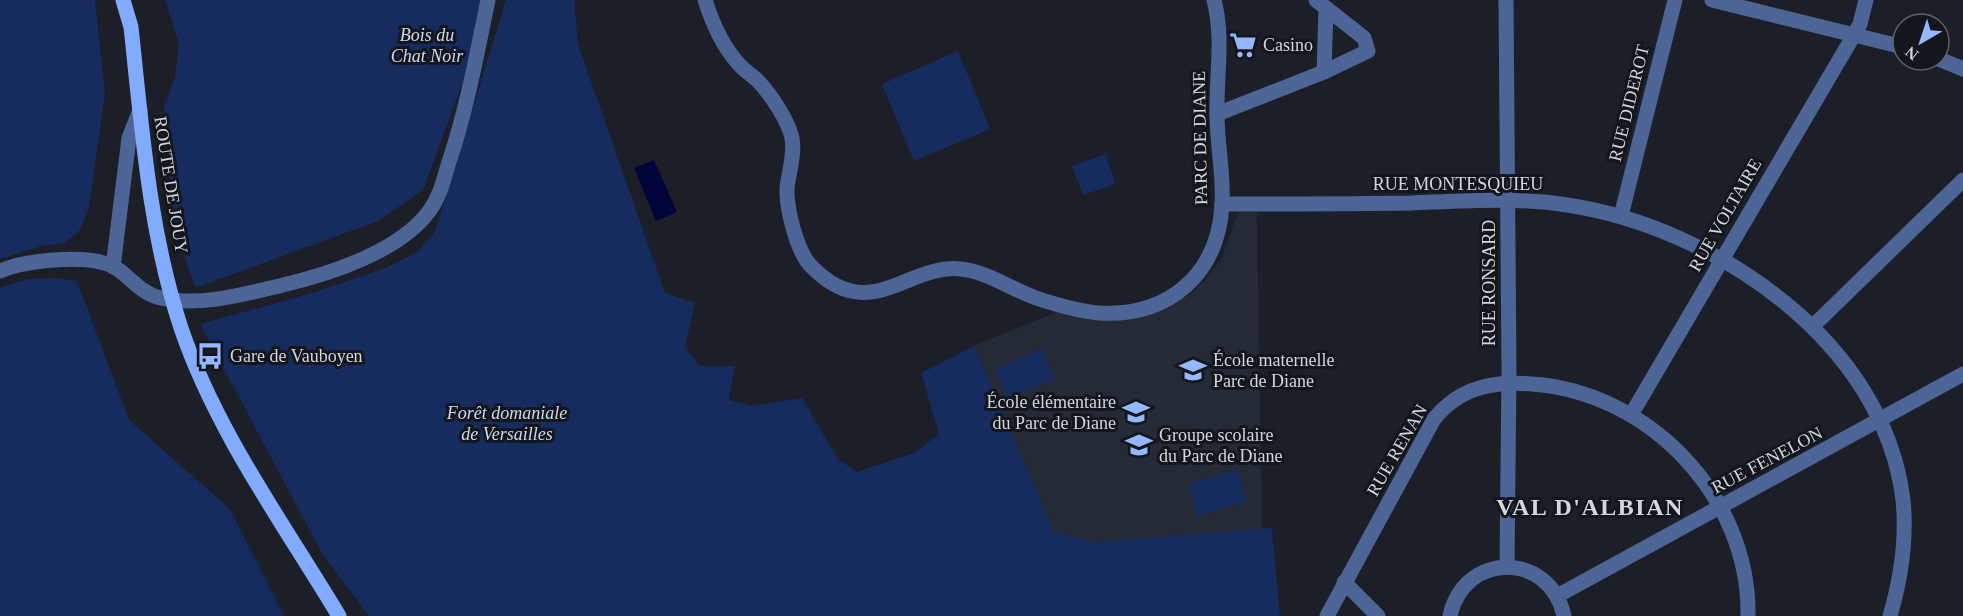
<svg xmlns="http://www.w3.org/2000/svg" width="1963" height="616" viewBox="0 0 1963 616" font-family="Georgia,serif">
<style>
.built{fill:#242a36}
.green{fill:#162b5e}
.water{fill:#00043a}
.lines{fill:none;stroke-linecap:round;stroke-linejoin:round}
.minor{stroke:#4c6496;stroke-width:15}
.major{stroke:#82aafd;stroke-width:15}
.labels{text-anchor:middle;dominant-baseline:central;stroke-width:6;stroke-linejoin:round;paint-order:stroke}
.park-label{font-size:18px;font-style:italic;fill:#ced8ee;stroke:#13161d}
.poi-label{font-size:18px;fill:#d4d6dc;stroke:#13161d;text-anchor:start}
.street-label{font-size:18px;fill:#d4d6dc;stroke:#13161d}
.district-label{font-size:24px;font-weight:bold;letter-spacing:1.5px;fill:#d4d6dc;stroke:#13161d}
</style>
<rect width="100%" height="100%" fill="#1c1f27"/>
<!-- built -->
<path class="built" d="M1244 208 1257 211 1262 531 1096 542 1054 533 974 346 1066 308 1168 306 1190 294 1206 279 1221 260 1236 217Z"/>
<!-- green -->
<g class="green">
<path d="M0 0H95L105 94 89 207 80 230 64 243 42 246 0 259Z"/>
<path d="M165 0H493L423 190 378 221 195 288 173 221 164 107 175 77 179 43Z"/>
<path d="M506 0H574L578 44 665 293 695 303 685 347 699 366H735L729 400 753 406 802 398 838 459 857 472 914 453 939 434 921 373 974 346 1054 532 1096 542 1272 528 1280 616H369L323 555 200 324 309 294 386 268 417 252 435 232Z"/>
<path d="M958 51 990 129 914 161 882 84Z"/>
<path d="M1106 154 1115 184 1083 195 1072 166Z"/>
<path d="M54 278 77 281 129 420 230 509 284 616H0V288L26 279Z"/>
<path d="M1042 349 1055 379 1008 399 995 369Z"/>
<path d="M1237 470 1246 502 1197 516 1188 484Z"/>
</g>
<!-- water -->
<path class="water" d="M654 160 677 212 656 221 634 168Z"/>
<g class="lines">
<!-- minor -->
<g class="minor">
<path d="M705 0C712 22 722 45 737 62 743 70 752 75 759 82 771 95 788 120 792 138 795 152 789 173 787 187 786 208 797 253 812 267 870 326 908 263 961 269 988 272 1011 289 1036 298 1054 304 1079 311 1099 313 1168 317 1218 275 1222 205 1224 175 1217 144 1217 115 1216 76 1224 38 1214 0"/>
<path d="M1506 0 1509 370 1507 567"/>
<path d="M1712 0 1903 47"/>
<path d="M1939 59 1963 69"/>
<path d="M1324 72 1326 8"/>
<path d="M1217 114 1324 72 1368 51 1364 38 1316 0"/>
<path d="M1222 204C1285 204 1348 204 1411 203 1463 201 1516 197 1567 205 1714 227 1884 341 1903 500 1907 539 1901 578 1890 616"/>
<path d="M1621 216 1675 0"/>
<path d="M113 267 129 138 140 110"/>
<path d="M0 271C26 260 91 253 116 268 131 278 143 295 161 298 201 307 244 294 283 285 330 274 401 251 430 210 441 195 444 177 450 159 467 108 477 53 488 0"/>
<path d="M1812 327 1963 180"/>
<path d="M1631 415 1851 40 1860 24 1866 0"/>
<path d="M1344 582 1378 616"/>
<path d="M1557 596 1963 374"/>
<path d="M1327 616 1434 419C1460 387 1493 381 1532 384 1649 392 1750 497 1748 616"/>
<path d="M1450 616C1464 551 1550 551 1564 616"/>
</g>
<!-- major -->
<path class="major" d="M123 0 131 27C142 129 149 231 181 328 216 431 283 523 339 616"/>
</g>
<!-- icons -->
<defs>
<symbol id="supermarket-bare" viewBox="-9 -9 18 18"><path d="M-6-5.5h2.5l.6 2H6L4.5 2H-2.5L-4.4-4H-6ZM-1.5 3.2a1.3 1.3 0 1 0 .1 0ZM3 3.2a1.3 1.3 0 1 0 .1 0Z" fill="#95b7fd" stroke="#13161d" stroke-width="2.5" paint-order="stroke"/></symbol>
<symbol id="bus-bare" viewBox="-9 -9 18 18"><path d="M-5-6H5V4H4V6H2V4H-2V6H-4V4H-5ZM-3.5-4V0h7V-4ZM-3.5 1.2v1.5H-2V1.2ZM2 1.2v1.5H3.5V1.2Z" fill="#95b7fd" stroke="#13161d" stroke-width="2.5" paint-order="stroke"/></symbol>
<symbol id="school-bare" viewBox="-9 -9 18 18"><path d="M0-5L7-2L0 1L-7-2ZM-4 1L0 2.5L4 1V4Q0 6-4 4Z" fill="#95b7fd" stroke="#13161d" stroke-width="2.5" paint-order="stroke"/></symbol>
</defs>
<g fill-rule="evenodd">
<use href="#supermarket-bare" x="1224" y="26" width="38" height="38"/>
<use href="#bus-bare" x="191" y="337" width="38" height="38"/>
<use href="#school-bare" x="1174" y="351" width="38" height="38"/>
<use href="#school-bare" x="1117" y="393" width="38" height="38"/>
<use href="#school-bare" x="1120" y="426" width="38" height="38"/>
</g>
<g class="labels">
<!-- park labels -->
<g class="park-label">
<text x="427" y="35">Bois du<tspan x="427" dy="21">Chat Noir</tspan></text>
<text x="507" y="413">Forêt domaniale<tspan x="507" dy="21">de Versailles</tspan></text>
</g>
<!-- poi labels -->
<g class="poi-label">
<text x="1263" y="45">Casino</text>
<text x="230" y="356">Gare de Vauboyen</text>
<text x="1213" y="360">École maternelle<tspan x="1213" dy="21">Parc de Diane</tspan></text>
<text x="1116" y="402" text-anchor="end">École élémentaire<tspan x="1116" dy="21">du Parc de Diane</tspan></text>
<text x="1159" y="435">Groupe scolaire<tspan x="1159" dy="21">du Parc de Diane</tspan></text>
</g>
<!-- street labels -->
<g class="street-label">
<text transform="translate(1629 103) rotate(-76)">RUE DIDEROT</text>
<text transform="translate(1200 138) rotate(-91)">PARC DE DIANE</text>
<text x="1458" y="184">RUE MONTESQUIEU</text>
<text transform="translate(171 185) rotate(81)">ROUTE DE JOUY</text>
<text transform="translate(1725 215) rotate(-60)">RUE VOLTAIRE</text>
<text transform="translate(1489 283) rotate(-90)">RUE RONSARD</text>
<text transform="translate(1397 450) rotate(-60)">RUE RENAN</text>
<text transform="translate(1767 460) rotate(-28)">RUE FENELON</text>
</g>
<!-- district labels -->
<g class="district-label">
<text x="1590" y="507">VAL D'ALBIAN</text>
</g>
</g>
<!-- north arrow -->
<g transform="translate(1921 42) rotate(219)"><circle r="28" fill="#13161d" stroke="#606369" stroke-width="1.5"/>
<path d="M0-4.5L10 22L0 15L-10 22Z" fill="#95b7fd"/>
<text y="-9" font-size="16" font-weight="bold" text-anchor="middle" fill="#d4d6dc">N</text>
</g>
</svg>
